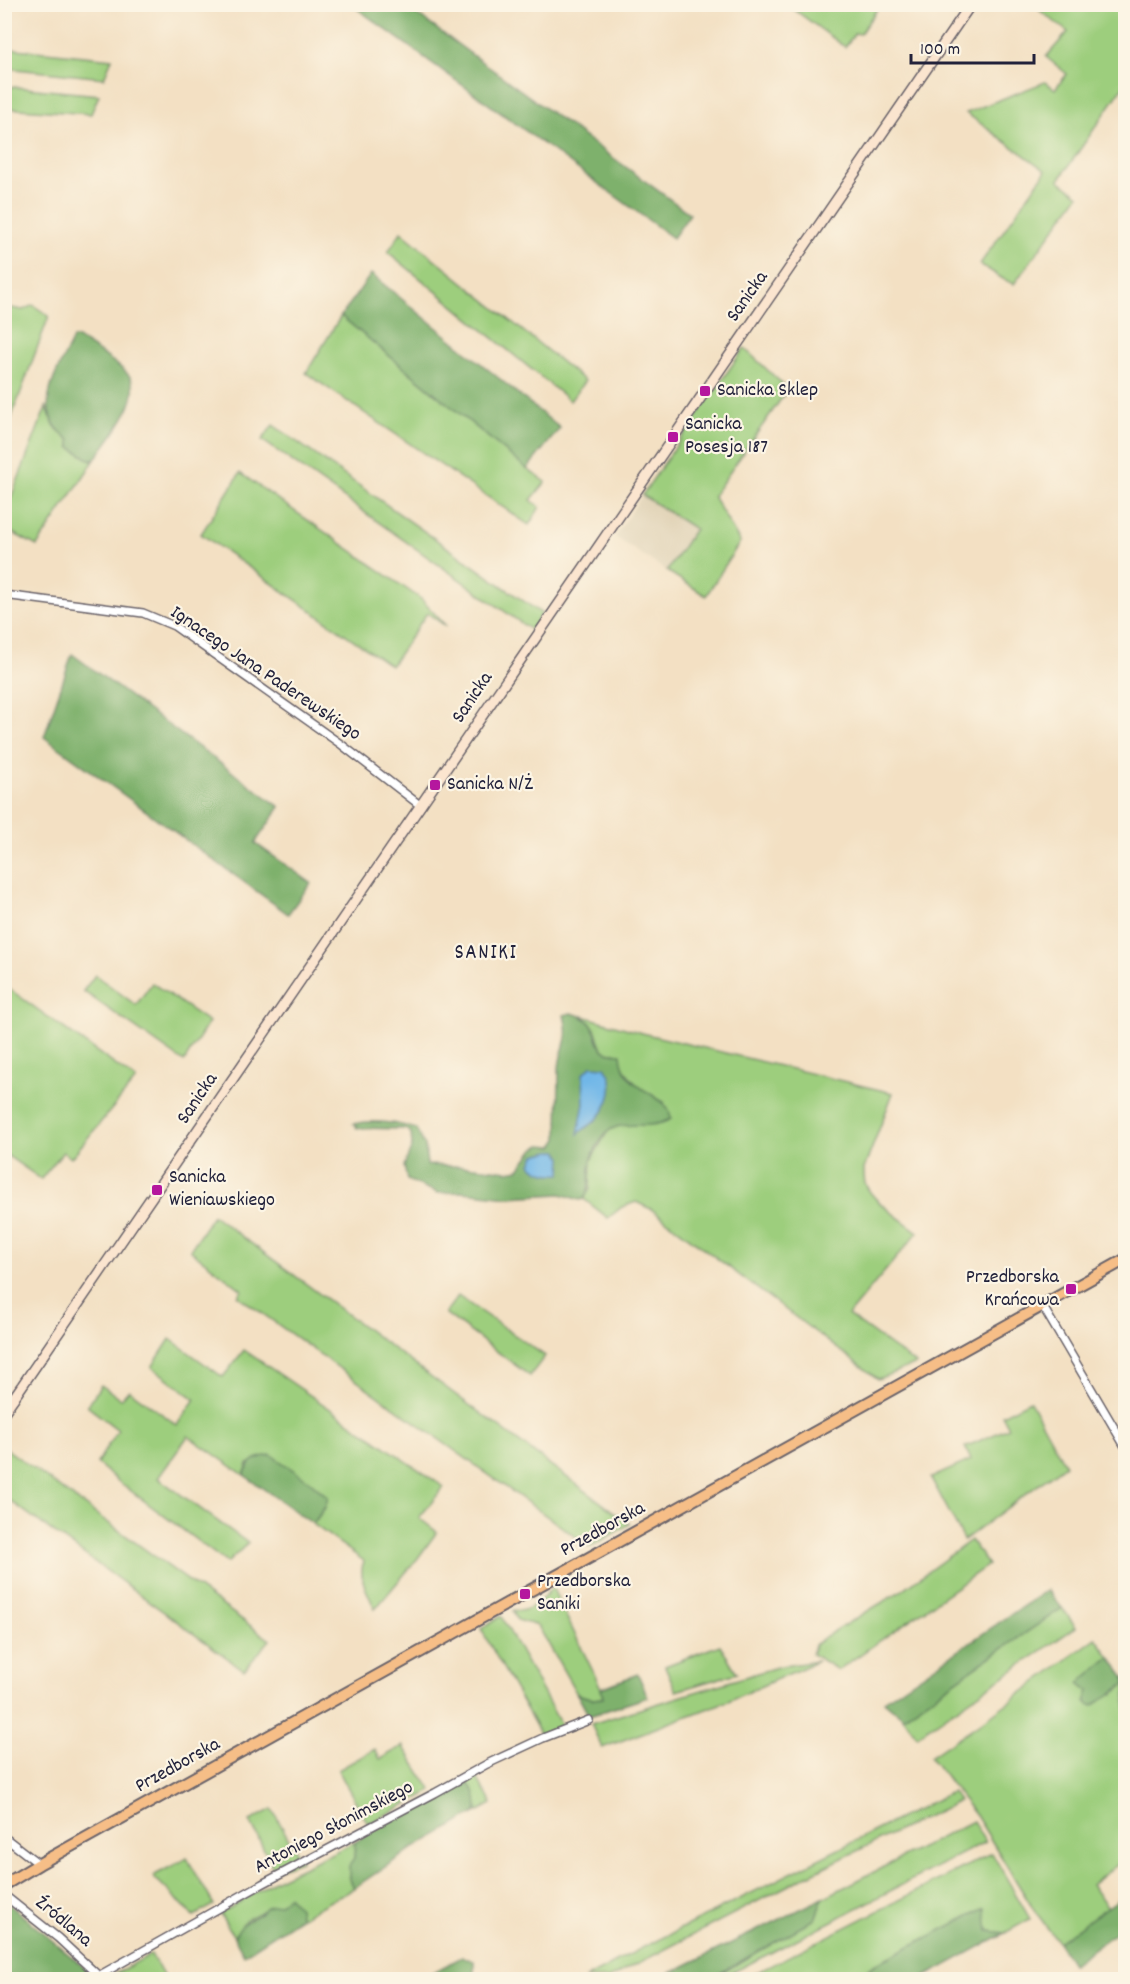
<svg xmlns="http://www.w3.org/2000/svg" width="1130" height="1984" viewBox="0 0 1130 1984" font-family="Dekko,sans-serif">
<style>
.built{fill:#e0d2b5}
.green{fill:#9dce7d;stroke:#60785c;stroke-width:1.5}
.forest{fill:#7eb16c;stroke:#506a54;stroke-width:1.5}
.water{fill:#71b7e8;stroke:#4a6c92;stroke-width:1.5}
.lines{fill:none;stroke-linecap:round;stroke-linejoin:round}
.street-casing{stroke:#6b646b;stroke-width:10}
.secondary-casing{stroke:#6b646b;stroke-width:12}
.primary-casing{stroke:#6b646b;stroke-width:14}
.street{stroke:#fff;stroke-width:7}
.secondary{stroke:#fbe5cf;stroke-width:9}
.primary{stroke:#f6be87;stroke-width:10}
.poi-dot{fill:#b5179e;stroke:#fcf5e5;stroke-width:2}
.labels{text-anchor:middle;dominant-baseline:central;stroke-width:4.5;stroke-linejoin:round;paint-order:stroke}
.street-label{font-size:20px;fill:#22223b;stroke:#fcf5e5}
.poi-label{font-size:20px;fill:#22223b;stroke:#fcf5e5;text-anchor:start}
.neighbourhood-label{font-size:21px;letter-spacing:1.5px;fill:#22223b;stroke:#fcf5e5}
</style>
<rect width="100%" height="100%" fill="#fcf5e5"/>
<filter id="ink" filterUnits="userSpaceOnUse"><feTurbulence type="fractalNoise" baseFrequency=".0167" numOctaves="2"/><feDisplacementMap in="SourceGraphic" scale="12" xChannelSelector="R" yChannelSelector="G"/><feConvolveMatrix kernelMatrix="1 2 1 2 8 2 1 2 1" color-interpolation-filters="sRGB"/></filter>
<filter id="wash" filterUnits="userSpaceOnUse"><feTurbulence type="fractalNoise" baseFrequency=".008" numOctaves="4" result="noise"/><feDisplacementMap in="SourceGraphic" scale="24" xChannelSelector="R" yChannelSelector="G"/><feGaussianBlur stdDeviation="1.35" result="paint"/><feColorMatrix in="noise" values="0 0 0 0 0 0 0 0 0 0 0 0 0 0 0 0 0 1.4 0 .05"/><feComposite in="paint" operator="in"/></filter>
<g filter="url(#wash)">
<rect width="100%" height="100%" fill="#f3e0c3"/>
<!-- built -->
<path class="built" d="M642 495 695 530 667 571 615 537Z"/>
<!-- green -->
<g class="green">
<path d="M1044 4 1125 5V84L1059 180 1079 195 1014 284 1003 279 980 264 1046 171 966 113 1045 82 1055 89 1067 74 1046 57 1068 32 1039 10Z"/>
<path d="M788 5H880L860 34 855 33 845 47Z"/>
<path d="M4 48 16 49 112 59 104 78 5 68Z"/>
<path d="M4 86 99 95 91 114 5 108Z"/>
<path d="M401 232 585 381 570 401 388 252Z"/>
<path d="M33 305 49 316 5 435V307L23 310Z"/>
<path d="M341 316 527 469 546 482 531 500 540 507 529 525 306 373Z"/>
<path d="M744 348 788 389 713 496 740 542 706 596 667 571 695 529 642 495Z"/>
<path d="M46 407C51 422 56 431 70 440V447L92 461 98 455 37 546 5 529 4 516Z"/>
<path d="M273 425 542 614 531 630 262 440Z"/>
<path d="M240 473 421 599 447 627 427 613 391 666 201 534Z"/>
<path d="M95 975 136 1005 152 983 209 1022 184 1062 83 991Z"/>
<path d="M5 986 136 1080 71 1158 63 1152 41 1179 5 1154Z"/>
<path d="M583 1016 646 1034 893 1093 864 1169C864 1173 864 1179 865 1183 871 1201 903 1220 918 1232L848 1315 916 1364 878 1379 651 1209 636 1202 622 1207 608 1218 584 1199 590 1189 591 1160 609 1129 664 1102C638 1091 628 1077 616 1053 597 1052 601 1044 596 1031 594 1025 587 1020 583 1016Z"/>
<path d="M213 1215 630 1524 590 1547 238 1296 242 1290 190 1250Z"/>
<path d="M458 1296 545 1356 530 1376 445 1313Z"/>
<path d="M170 1339 223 1377 244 1350 444 1487 419 1518 437 1532 418 1558 375 1609C369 1595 357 1577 364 1561L313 1524 325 1508 328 1497 308 1480 271 1455 248 1464 244 1475 188 1436 158 1478 248 1543 227 1563 119 1482 97 1463 118 1430 87 1406 101 1385 121 1399 129 1390 177 1425 195 1399 152 1367Z"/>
<path d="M1030 1401 1065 1465 964 1540 931 1478 971 1460 965 1447 1009 1428 1002 1415Z"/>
<path d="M5 1448 270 1640 244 1670 5 1497Z"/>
<path d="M971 1540 988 1565 838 1670 812 1654 815 1645 826 1636 901 1591Z"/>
<path d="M552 1587 601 1688 603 1698 593 1699 577 1694 538 1626 517 1620 513 1611C531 1612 542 1601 552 1587Z"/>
<path d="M1062 1608 1076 1627 917 1736 903 1717Z"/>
<path d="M501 1616 561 1725 541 1735 481 1629Z"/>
<path d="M1096 1638 1110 1657 1079 1683 1089 1691 1113 1694 1126 1684 1125 1859 1091 1885 1108 1907 1058 1942 1032 1907 977 1817 930 1757 986 1719Z"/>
<path d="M720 1645 737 1673 676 1691 665 1666Z"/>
<path d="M818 1661 728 1701 602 1748 591 1724 777 1667Z"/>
<path d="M403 1746 432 1791 368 1824 338 1770 375 1749 380 1759Z"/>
<path d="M476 1776 492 1804 474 1814 478 1808 468 1785 454 1786Z"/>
<path d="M952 1792 959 1801 812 1873 608 1979H585L640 1949Z"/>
<path d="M272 1809 301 1861 274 1870 250 1821Z"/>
<path d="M973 1821 985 1842 720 1979 710 1980 815 1919 823 1898Z"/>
<path d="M355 1842 354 1860 349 1877 354 1888 300 1918 299 1908 282 1904 266 1907 261 1912 245 1920 234 1937 220 1914 274 1881Z"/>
<path d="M992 1853 1030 1919 1005 1933 988 1931 984 1909 879 1962 852 1979 742 1980Z"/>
<path d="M187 1858 214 1905 194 1916 153 1876Z"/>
<path d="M151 1954 165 1979H111L113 1975Z"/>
</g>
<!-- forest -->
<g class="forest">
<path d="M352 5H404L690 214 673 238Z"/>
<path d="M371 274 560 428 527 469 341 316Z"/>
<path d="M73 338H78C91 347 122 365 130 377 144 399 110 438 98 455L92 461 70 447V440C28 411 57 374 73 338Z"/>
<path d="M72 654 280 807 255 843 311 883 288 914 44 737Z"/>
<path d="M571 1013C605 1021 590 1045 607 1052 610 1054 617 1053 621 1054 623 1095 669 1090 671 1119 636 1137 611 1105 592 1158 587 1172 593 1183 584 1199L580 1200 561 1194 508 1197 463 1192 438 1193 407 1180 404 1166 412 1146 411 1133 405 1129 357 1128 353 1124C375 1119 395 1122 416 1129L425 1146 427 1165 476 1167 508 1171 519 1169 533 1150 541 1145 553 1146 558 1139 559 1068C561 1044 571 1043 564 1015Z"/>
<path d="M271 1455 308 1480 328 1497 325 1507 313 1524 244 1475C250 1460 256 1457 271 1455Z"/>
<path d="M1047 1590 1062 1608 903 1717 884 1701Z"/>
<path d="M1110 1657 1125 1677V1684L1093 1706 1085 1702 1089 1691 1079 1683Z"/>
<path d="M638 1674 648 1697 589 1716 577 1694 593 1699 603 1698 601 1688Z"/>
<path d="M469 1784 475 1793 478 1809 474 1814 412 1849 354 1888 349 1877V1866L354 1859 355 1842 389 1820 445 1791 454 1786Z"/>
<path d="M1125 1895V1926L1072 1964 1058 1942Z"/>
<path d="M288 1896 299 1908 300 1918 244 1955 234 1937C244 1919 244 1924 259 1914 262 1912 263 1908 267 1907 278 1902 277 1909 288 1896Z"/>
<path d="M823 1898 815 1919 710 1979H658Z"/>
<path d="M4 1900 98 1979H5Z"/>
<path d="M985 1908 988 1931 1005 1933 921 1979H852L879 1962Z"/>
<path d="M462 1957 474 1961V1974L471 1979H420Z"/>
</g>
<!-- water -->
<g class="water">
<path d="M591 1066 605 1067C618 1083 610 1105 597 1119 592 1125 584 1128 578 1134L584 1104 583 1074Z"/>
<path d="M551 1151H558L562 1158 561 1174C551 1175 537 1173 531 1164L535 1155Z"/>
</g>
</g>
<g filter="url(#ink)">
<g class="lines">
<defs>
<g id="street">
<path d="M4 595 143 613 174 626 342 745 421 806"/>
<path d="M1042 1305 1126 1448"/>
<path d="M4 1392 14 1399"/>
<path d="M4 1837 39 1864"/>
<path d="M4 1895 58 1938 103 1980"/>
<path d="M100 1975 262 1884 435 1793 487 1764 543 1738 589 1720"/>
</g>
<path id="secondary" d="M4 1412 971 4"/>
<path id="primary" d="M4 1885 39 1864 1126 1259"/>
</defs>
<!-- street casing -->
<use href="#street" class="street-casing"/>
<!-- secondary casing -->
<use href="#secondary" class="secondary-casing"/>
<!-- primary casing -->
<use href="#primary" class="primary-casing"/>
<!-- street -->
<use href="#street" class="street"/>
<!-- secondary -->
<use href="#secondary" class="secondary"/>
<!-- primary -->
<use href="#primary" class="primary"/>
</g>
</g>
<!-- markers -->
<g class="poi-dot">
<rect x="699" y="385" width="12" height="12" rx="3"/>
<rect x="667" y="431" width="12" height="12" rx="3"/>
<rect x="429" y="779" width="12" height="12" rx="3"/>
<rect x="151" y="1184" width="12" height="12" rx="3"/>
<rect x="1065" y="1283" width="12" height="12" rx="3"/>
<rect x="519" y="1588" width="12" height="12" rx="3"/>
</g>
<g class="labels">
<!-- street labels -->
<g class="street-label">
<text transform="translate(748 297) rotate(-55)">Sanicka</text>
<text transform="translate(265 674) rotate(34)">Ignacego Jana Paderewskiego</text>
<text transform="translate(473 698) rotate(-56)">Sanicka</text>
<text transform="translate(198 1099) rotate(-56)">Sanicka</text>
<text transform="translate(603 1530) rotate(-29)">Przedborska</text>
<text transform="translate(178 1766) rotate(-29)">Przedborska</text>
<text transform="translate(334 1828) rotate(-28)">Antoniego Słonimskiego</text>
<text transform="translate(63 1922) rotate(40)">Źródlana</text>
</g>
<!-- poi labels -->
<g class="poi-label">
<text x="717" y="391">Sanicka Sklep</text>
<text x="685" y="425">Sanicka<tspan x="685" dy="23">Posesja 187</tspan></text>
<text x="447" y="785">Sanicka N/Ż</text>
<text x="169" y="1178">Sanicka<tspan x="169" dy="23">Wieniawskiego</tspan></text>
<text x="1059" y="1278" text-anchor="end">Przedborska<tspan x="1059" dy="23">Krańcowa</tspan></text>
<text x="537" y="1582">Przedborska<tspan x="537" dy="23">Saniki</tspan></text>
</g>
<!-- neighbourhood labels -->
<g class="neighbourhood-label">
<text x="486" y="954">SANIKI</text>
</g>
</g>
<!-- margin -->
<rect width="1130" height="1984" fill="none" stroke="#fcf5e5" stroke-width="24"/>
<!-- scale -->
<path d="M911 54v9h123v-9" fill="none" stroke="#22223b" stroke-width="3"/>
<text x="920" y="54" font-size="18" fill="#22223b" stroke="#fcf5e5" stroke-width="4.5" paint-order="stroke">100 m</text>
</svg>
